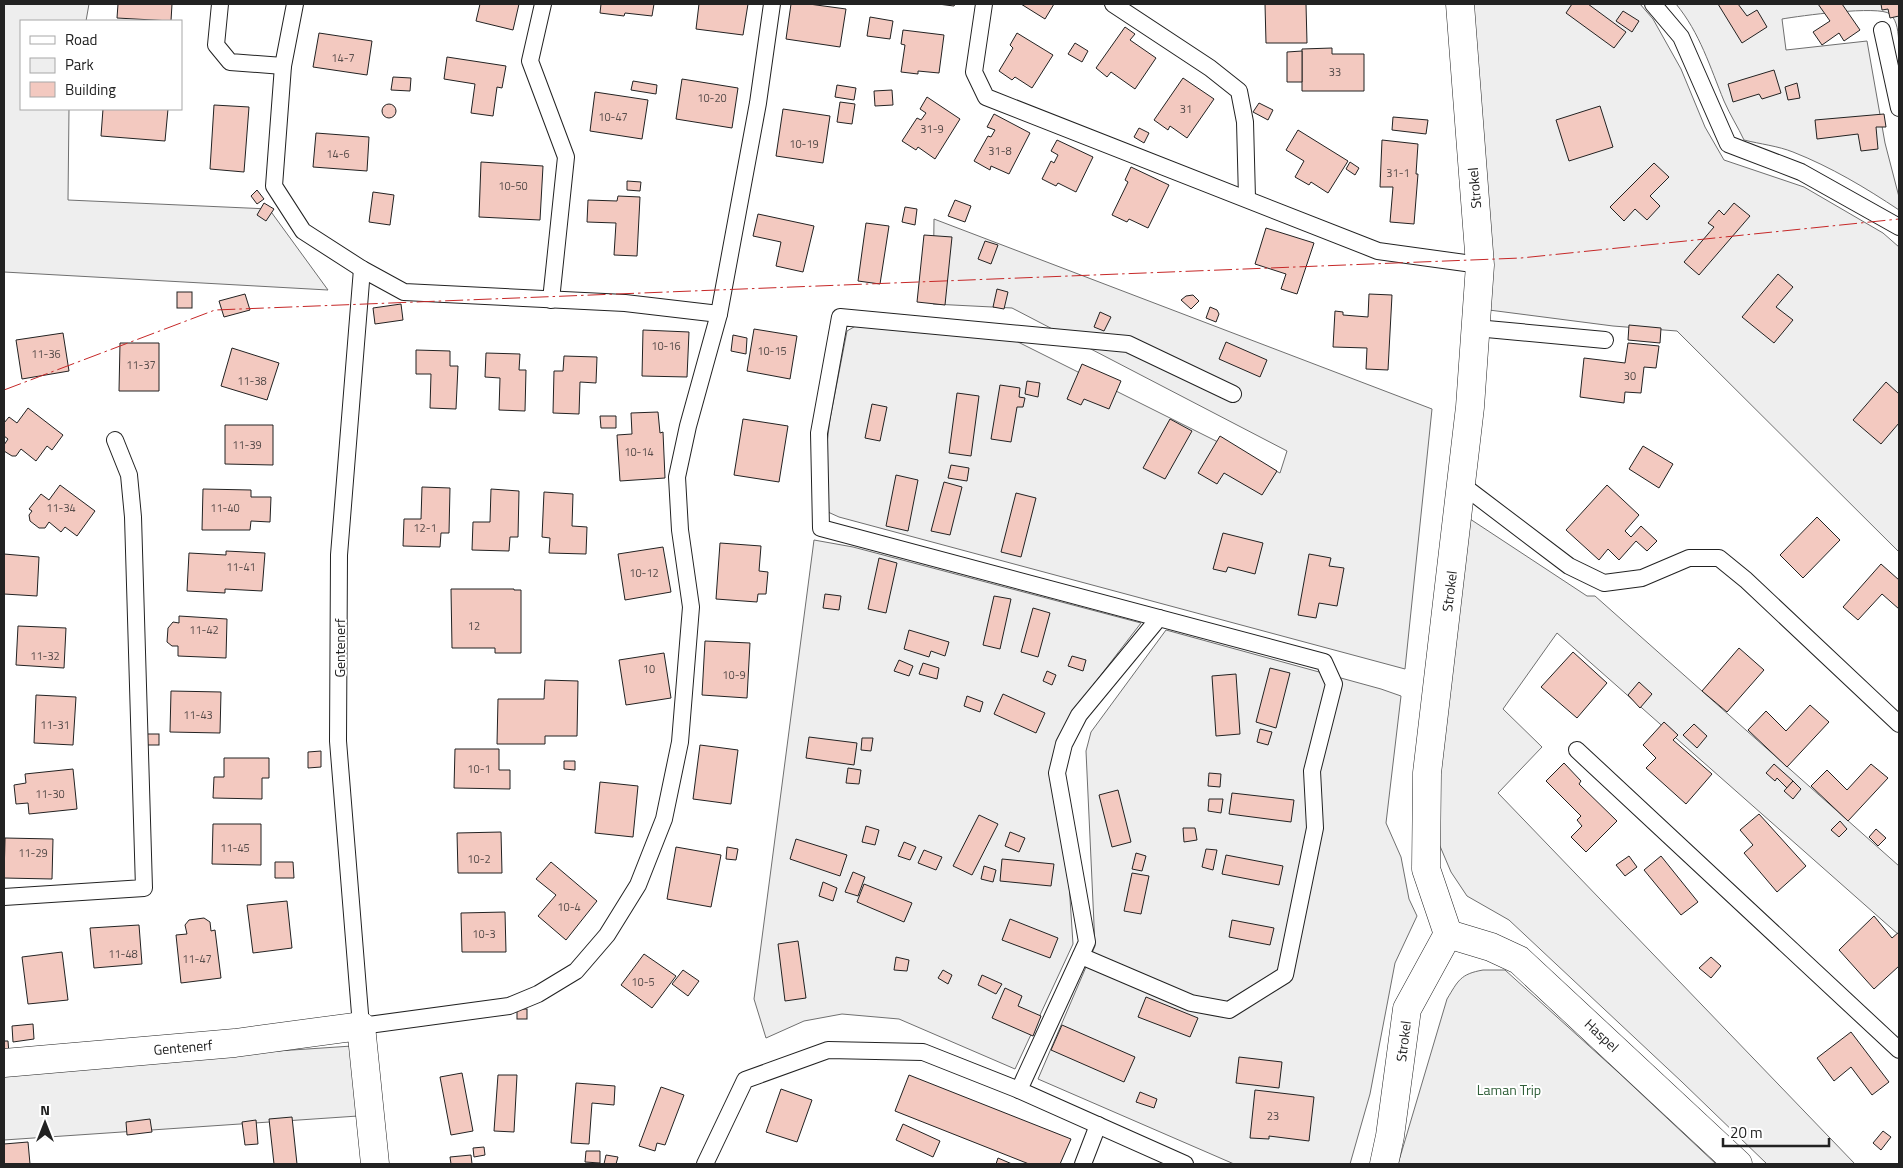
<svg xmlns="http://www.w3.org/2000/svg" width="1903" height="1168" viewBox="0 0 1903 1168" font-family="'Titillium Web',sans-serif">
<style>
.green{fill:#eee;stroke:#6f6f6f}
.building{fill:#f3c9c0;stroke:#222}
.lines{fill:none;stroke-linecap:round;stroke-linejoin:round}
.service-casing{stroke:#222;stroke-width:18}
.minor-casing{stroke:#222;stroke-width:29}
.service{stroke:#fff;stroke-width:16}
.minor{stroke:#fff;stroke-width:28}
.power{stroke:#c62828;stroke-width:1;stroke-dasharray:18 4 2.5 4;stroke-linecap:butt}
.labels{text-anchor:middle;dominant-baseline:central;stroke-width:4;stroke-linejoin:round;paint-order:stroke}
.number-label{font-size:11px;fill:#564c4a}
.street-label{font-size:14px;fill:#222;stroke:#fff}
.park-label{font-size:14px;fill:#2f5e38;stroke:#fff}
</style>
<rect width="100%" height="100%" fill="#fff"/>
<!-- green -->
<g class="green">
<path d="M4 4H89L86 21H21V109H69L68 200 269 209 328 290 4 272Z"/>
<path d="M1471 4H1640L1653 19 1681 69 1705 127 1724 160 1804 187 1883 233 1899 247V552L1677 331 1613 326 1489 310Z"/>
<path d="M1676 4H1899V43C1898 34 1898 21 1890 14 1879 5 1799 16 1782 19L1786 50 1867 41 1885 143 1899 197V210C1866 188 1831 167 1793 152 1778 146 1760 144 1744 140 1738 127 1730 115 1724 101 1710 67 1700 33 1676 4Z"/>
<path d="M934 219 1432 409 1405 669 839 517 819 508 830 419 847 331 859 324 1002 334 1280 473 1287 451 1012 308 933 304Z"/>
<path d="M1467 517 1587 596H1595L1899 866V935L1557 633 1503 709 1542 747 1498 793 1855 1164H1767L1682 1082 1509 920 1467 896 1451 872 1434 832Z"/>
<path d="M814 540 853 547 1141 623 1070 715 1060 746 1073 944 1015 1069 899 1019 842 1014 804 1021 766 1038 754 999Z"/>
<path d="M1166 630 1381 689 1401 696 1386 823 1401 857 1409 899 1417 916 1395 963 1370 1094 1350 1164H1234L1038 1079 1095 946 1086 751 1091 732Z"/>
<path d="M1483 970H1505L1619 1073 1716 1164H1398L1447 999C1458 981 1460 974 1483 970Z"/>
<path d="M352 1046 358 1116 4 1140V1076L233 1054Z"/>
</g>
<!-- building -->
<g class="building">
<path d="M118 4H172L171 21 117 18Z"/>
<path d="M480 4H519L513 30 476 21Z"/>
<path d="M601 4H654L652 16 625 13 624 16 600 13Z"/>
<path d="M699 4H748L743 35 696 29Z"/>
<path d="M791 4H809L846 9 840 47 786 39Z"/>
<path d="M938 4H955L954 6Z"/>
<path d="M1021 4H1054L1045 19Z"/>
<path d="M1265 4H1306L1307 43H1266Z"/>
<path d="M1572 4H1588L1626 32 1614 48 1566 13Z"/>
<path d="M1718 4H1738L1747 16 1757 10 1767 27 1742 43Z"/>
<path d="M1818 4H1842L1860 30 1844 41 1839 33 1822 45 1813 32 1830 21Z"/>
<path d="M1881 4H1899V16L1890 18 1888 9 1882 10Z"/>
<path d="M1623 11 1639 21 1632 32 1616 21Z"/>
<path d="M870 17 893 21 890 39 867 36Z"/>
<path d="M1125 27 1135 34 1130 40 1156 58 1135 89 1111 72 1107 77 1096 68Z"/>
<path d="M903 30 944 35 939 73 918 71V74L901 72 905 45 901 44Z"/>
<path d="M319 33 372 41 367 75 313 67Z"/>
<path d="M1017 33 1053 55 1032 88 1015 77 1012 80 999 71 1013 48 1010 45Z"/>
<path d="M1075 43 1088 51 1082 62 1068 54Z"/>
<path d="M1332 48V54H1364V91H1302V49Z"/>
<path d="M1302 51V82H1287V52Z"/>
<path d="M447 57 506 66 502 88 497 87 493 116 471 113 475 84 444 79Z"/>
<path d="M1774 70 1781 93 1762 99 1759 94 1733 102 1728 84Z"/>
<path d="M393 77 411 78 410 91 391 90Z"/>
<path d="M1183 78 1214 99 1187 138 1170 126 1168 130 1154 120Z"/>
<path d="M682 79 738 88 732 128 676 119Z"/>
<path d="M633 81 657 85 656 94 631 90Z"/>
<path d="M1797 83 1800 98 1788 100 1785 87Z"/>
<path d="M837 85 856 88 854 100 835 97Z"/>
<path d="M892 90 893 105 875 106 874 91Z"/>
<path d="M595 92 648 100 642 139 590 131Z"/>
<path d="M927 97 960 119 935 159 918 147 916 150 902 141 917 118 921 120 926 113 920 109Z"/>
<path d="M840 102 855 104 852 124 837 122Z"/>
<path d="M1259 103 1273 110 1268 120 1253 112Z"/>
<circle cx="389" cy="111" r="7"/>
<path d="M214 105 249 107 244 172 210 169Z"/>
<path d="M1600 106 1613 147 1569 161 1556 120Z"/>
<path d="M103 109H168L165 141 101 136Z"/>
<path d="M783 109 830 116 823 163 776 156Z"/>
<path d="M994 114 1030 133 1009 174 991 166 990 170 974 161 988 136 991 137 995 130 987 127Z"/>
<path d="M1884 114 1886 127H1876L1878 149 1861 151 1858 134 1817 139 1815 120Z"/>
<path d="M1393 117 1428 120 1426 134 1392 130Z"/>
<path d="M1139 128 1149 133 1144 143 1134 137Z"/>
<path d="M1298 130 1348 161 1328 193 1311 182 1309 185 1295 177 1304 161 1286 150Z"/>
<path d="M316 133 369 137 367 171 313 167Z"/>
<path d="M1057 140 1093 157 1076 192 1058 183 1056 186 1042 179 1051 161 1054 163 1058 155 1051 151Z"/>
<path d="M1382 140 1418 144 1416 174H1418L1414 224 1390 222 1393 187H1380Z"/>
<path d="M481 162 543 166 540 220 479 217Z"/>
<path d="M1350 162 1359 168 1355 175 1346 169Z"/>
<path d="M1654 163 1669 177 1650 196 1660 206 1647 220 1635 209 1624 221 1610 207Z"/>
<path d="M1131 167 1169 185 1148 228 1129 219 1127 222 1112 215 1128 182 1125 180Z"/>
<path d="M627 181 641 182 640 191 627 190Z"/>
<path d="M257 190 264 199 257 204 251 196Z"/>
<path d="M373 192 394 195 390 225 369 222Z"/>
<path d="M618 196 640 197 637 256 614 255 616 223 587 222 588 200 617 201Z"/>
<path d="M955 200 971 206 965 222 948 216Z"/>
<path d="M264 203 274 209 266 221 257 215Z"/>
<path d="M1734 203 1750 216 1699 275 1684 262 1714 227 1708 223 1719 210 1724 215Z"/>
<path d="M905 207 917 209 915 225 902 222Z"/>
<path d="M758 214 814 226 803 272 776 266 781 242 753 236Z"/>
<path d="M866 223 889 226 880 284 858 281Z"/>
<path d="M1266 228 1314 243 1297 294 1281 289 1286 274 1255 264Z"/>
<path d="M924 235 952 237 945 305 917 302Z"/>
<path d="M985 241 998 245 991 264 978 259Z"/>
<path d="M1778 274 1793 287 1776 307 1793 320 1774 343 1742 317Z"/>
<path d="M997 289 1008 292 1004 309 993 307Z"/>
<rect x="177" y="292" width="15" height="16"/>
<path d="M245 294 250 310 224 317 219 301Z"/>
<path d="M1369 294 1392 295 1388 370 1366 369 1367 348 1333 347 1335 311 1343 312V315L1368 317Z"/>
<path d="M1193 295 1199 301 1191 309 1181 300 1186 296Z"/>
<path d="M401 304 403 320 375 324 373 308Z"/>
<path d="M1210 307 1217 310 1219 314 1216 322 1206 318Z"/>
<path d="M1100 312 1111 317 1104 331 1094 327Z"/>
<path d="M1629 325 1661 328 1660 343 1628 340Z"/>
<path d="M754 329 797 336 790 379 747 371Z"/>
<path d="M643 330 689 332 687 377 642 376Z"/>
<path d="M63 333 69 371 22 379 16 340Z"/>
<path d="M733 335 747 338 746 354 731 351Z"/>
<path d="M1226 342 1267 360 1260 377 1219 359Z"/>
<path d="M120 343H159V391H119Z"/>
<path d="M1628 343 1659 346 1656 368 1644 367 1641 393 1625 392 1624 403 1580 397 1584 358 1625 363Z"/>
<path d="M232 348 279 363 267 400 221 386Z"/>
<path d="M416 350 450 351V366H458L456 409 430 408 431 374H416Z"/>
<path d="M486 353 520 354 519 370H526L525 411 499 410 500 378 485 377Z"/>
<path d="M564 356 597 357 596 383 580 382 579 414 553 413 554 371H563Z"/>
<path d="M1082 364 1121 381 1109 409 1084 399 1081 405 1067 399Z"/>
<path d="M1027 381 1040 383 1038 397 1025 394Z"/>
<path d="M1886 382 1899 394V423L1881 444 1853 420Z"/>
<path d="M1000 385 1020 388 1019 397 1025 398 1023 407H1017L1011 442 991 439Z"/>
<path d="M957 393 979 396 971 456 949 453Z"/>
<path d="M872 404 887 407 880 441 865 438Z"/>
<path d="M28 408 63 435 52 450 47 446 36 461 21 449 16 456H12L4 451V445L8 439 4 436V423L9 417 17 423Z"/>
<path d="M658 412 660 433 663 432 665 478 620 481 617 435 632 434 631 413Z"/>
<path d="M600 416H616V428H601Z"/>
<path d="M743 419 788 426 779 482 734 475Z"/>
<path d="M1170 419 1192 431 1165 479 1143 468Z"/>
<path d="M225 425H273V465L225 464Z"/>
<path d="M1220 436 1277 471 1262 495 1224 473 1217 484 1198 473Z"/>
<path d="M1643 446 1673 464 1659 488 1629 469Z"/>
<path d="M951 465 969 468 967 481 948 478Z"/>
<path d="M896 475 918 480 908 531 886 526Z"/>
<path d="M944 482 962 487 950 535 931 531Z"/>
<path d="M60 485 95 511 77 536 65 527 61 532 49 522 45 528H39L30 521 29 515 32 511 29 509 41 494 49 500Z"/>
<path d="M1607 485 1639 515 1625 531 1631 537 1641 526 1657 541 1647 551 1636 541 1619 560 1608 549 1599 560 1566 530Z"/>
<path d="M422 487 450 488 449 533H441L440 547 403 546 404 519H421Z"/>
<path d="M203 489 251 490V497H271L270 522 251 521 250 530H202Z"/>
<path d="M491 489 519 491 518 537H510L509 551 472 550 473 522H490Z"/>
<path d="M544 492 573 494 572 526 587 527 586 554 549 553 550 538 542 537Z"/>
<path d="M1016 493 1036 498 1021 557 1001 552Z"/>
<path d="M1817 517 1840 540 1803 578 1780 555Z"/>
<path d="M1223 533 1263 543 1255 574 1228 567 1226 572 1213 569Z"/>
<path d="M720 543 761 546 759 571 768 572 766 594H758L757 602 716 599Z"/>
<path d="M663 547 671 592 625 600 618 554Z"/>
<path d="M226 551 265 553 262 591 225 589V593L187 591 189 553 226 555Z"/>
<path d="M4 554 39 557 37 596 4 594Z"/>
<path d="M1309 554 1331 558 1329 566 1344 568 1337 606 1319 603 1316 618 1298 615Z"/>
<path d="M879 558 897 563 886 613 868 609Z"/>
<path d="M1881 564 1899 580V609L1882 594 1858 620 1843 607Z"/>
<path d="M451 589H514V590H521V653H495V648H452Z"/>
<path d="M825 594 841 596 839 610 823 608Z"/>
<path d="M994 596 1011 599 1000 649 983 645Z"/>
<path d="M1033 608 1050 613 1038 657 1021 652Z"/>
<path d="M179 616 227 619 226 658 178 656V646H172L167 642 168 628 173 622 179 623Z"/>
<path d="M18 626 66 628 64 668 16 665Z"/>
<path d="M909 630 949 642 945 656 931 651 929 657 904 649Z"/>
<path d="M705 641 750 643 747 698 702 695Z"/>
<path d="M1739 648 1764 670 1727 712 1702 691Z"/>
<path d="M1573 652 1607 683 1577 718 1541 687Z"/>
<path d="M664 653 671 698 626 705 619 660Z"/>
<path d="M1072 656 1086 660 1083 671 1068 666Z"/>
<path d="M899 660 913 666 909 676 894 671Z"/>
<path d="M923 663 939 668 937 679 919 674Z"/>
<path d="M1270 668 1290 673 1276 728 1256 722Z"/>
<path d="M1047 671 1056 675 1052 685 1043 681Z"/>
<path d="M1236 674 1240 734 1216 736 1212 676Z"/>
<path d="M545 680 578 681 577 736H545V744H497L498 699H544Z"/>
<path d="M1639 682 1652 694 1640 708 1628 695Z"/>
<path d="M171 691 221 692 220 733 170 732Z"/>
<path d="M1003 694 1045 713 1036 733 994 714Z"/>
<path d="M36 695 76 697 73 745 34 743Z"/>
<path d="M967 696 983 702 980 712 964 706Z"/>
<path d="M1810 705 1829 722 1787 767 1748 730 1766 711 1786 731Z"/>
<path d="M1664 722 1678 735 1673 740 1712 774 1686 804 1646 768 1656 758 1643 745Z"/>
<path d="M1694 724 1707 736 1697 748 1683 735Z"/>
<path d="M1260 729 1272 732 1268 745 1257 742Z"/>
<rect x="147" y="734" width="12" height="11"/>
<path d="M809 737 857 743 854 765 806 758Z"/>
<path d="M862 738H873L871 751 861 750Z"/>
<path d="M700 745 738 750 731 804 693 799Z"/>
<path d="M455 749H499V770H510V789L454 788Z"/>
<path d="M321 751V767L308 768V752Z"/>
<path d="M224 758H269V778H262V799L213 798 214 777H224Z"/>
<path d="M564 761H575V770L564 769Z"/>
<path d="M1564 763 1581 781 1579 784 1617 821 1586 852 1571 837 1582 826 1577 820 1581 816 1546 781Z"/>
<path d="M1774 764 1793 781 1787 788 1777 778 1775 781 1766 773Z"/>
<path d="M1871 764 1888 778 1848 821 1811 786 1827 770 1847 790Z"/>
<path d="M848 768 861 770 859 784 846 783Z"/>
<path d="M73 769 77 809 29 814 28 803 16 804 14 785 26 783 25 774Z"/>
<path d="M1209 773 1221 774 1220 787 1208 786Z"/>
<path d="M1793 781 1801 789 1793 799 1784 791Z"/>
<path d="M600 782 638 786 633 837 595 833Z"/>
<path d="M1118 790 1131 842 1112 847 1099 795Z"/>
<path d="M1232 793 1294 800 1291 822 1229 814Z"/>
<path d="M1209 799H1223L1221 813 1208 811Z"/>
<path d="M1759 814 1806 866 1777 892 1744 853 1753 845 1740 830Z"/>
<path d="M979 815 998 824 972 875 953 866Z"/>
<path d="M1840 821 1847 829 1839 837 1831 830Z"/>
<path d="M213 824H261V865L212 864Z"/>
<path d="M866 826 879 830 875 845 862 842Z"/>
<path d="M1183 828H1195L1197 840 1184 842Z"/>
<path d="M1876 829 1886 838 1878 846 1869 837Z"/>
<path d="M501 832 502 873H458L457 833Z"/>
<path d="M1010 832 1025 838 1019 852 1005 846Z"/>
<path d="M5 838 53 839 52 879 4 878Z"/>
<path d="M796 839 847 855 840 876 790 859Z"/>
<path d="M904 842 916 847 910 860 898 856Z"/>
<path d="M676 847 721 855 711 907 667 899Z"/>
<path d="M727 847 738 849 736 860 726 859Z"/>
<path d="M1206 849 1217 850 1213 870 1202 867Z"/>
<path d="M924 850 942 857 936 870 918 863Z"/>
<path d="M1136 853 1146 856 1142 871 1132 869Z"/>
<path d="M1226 855 1283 866 1279 885 1222 874Z"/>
<path d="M1629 856 1637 867 1625 876 1616 865Z"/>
<path d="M1661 856 1698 902 1681 915 1644 870Z"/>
<path d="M1002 859 1054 864 1051 886 1000 881Z"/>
<path d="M275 862H293L294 878H275Z"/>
<path d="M551 862 597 901 566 940 538 916 556 895 536 879Z"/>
<path d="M984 866 996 870 993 882 981 879Z"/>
<path d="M853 872 865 877 858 896 845 892Z"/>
<path d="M1132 873 1149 876 1141 914 1124 911Z"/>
<path d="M823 882 837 888 833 901 819 896Z"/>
<path d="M864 884 912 903 904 922 857 902Z"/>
<path d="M287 901 292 948 253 953 247 905Z"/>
<path d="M505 912 506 952H462L461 913Z"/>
<path d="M1874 916 1892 938 1899 932V966L1874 989 1839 950Z"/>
<path d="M204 918 210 922 211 931 215 930 221 978 181 983 176 935 187 934 185 925 189 920Z"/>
<path d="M1010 919 1058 938 1050 958 1002 940Z"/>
<path d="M1232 920 1274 928 1270 945 1229 937Z"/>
<path d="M139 925 142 964 94 968 90 928Z"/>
<path d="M798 941 806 998 785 1001 778 944Z"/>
<path d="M62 952 68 1000 28 1004 22 957Z"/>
<path d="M644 954 676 976 652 1008 621 985Z"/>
<path d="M896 957 909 960 907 971 894 970Z"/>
<path d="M1711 957 1721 966 1711 978 1699 968Z"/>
<path d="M683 970 699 981 688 996 672 984Z"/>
<path d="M943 970 952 975 948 984 938 978Z"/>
<path d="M982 975 1002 984 996 994 978 985Z"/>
<path d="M1005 988 1022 996 1018 1006 1041 1016 1033 1036 992 1018Z"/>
<path d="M1146 997 1198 1018 1190 1037 1138 1017Z"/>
<rect x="517" y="1009" width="10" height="10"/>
<path d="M33 1024 34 1039 13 1042 12 1026Z"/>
<path d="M1062 1025 1135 1057 1124 1082 1051 1050Z"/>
<path d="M1851 1032 1889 1082 1872 1095 1851 1067 1834 1081 1817 1058Z"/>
<path d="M4 1041H8L9 1054 4 1055Z"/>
<path d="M1239 1057 1282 1062 1279 1088 1236 1083Z"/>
<path d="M462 1073 473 1131 451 1135 440 1077Z"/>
<path d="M498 1075H517L514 1132 494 1131Z"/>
<path d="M909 1075 1071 1139 1060 1164H1029L895 1111Z"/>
<path d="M576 1083 615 1086 614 1105 592 1103 589 1144 571 1143Z"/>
<path d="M661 1087 684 1095 665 1145 657 1143 655 1151 639 1146Z"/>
<path d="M781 1089 812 1100 797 1142 766 1132Z"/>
<path d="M1255 1090 1314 1097 1309 1141 1269 1136V1139L1250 1138Z"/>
<path d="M1140 1092 1157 1099 1154 1108 1136 1102Z"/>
<path d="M292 1117 297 1164H274L269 1119Z"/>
<path d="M150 1119 152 1132 127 1135 126 1122Z"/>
<path d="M256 1120 258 1144 245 1145 242 1122Z"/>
<path d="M903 1124 940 1141 933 1157 896 1140Z"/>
<path d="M1883 1131 1891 1137 1881 1150 1873 1143Z"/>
<path d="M28 1142 30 1164H4V1144Z"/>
<path d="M484 1147 485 1155 474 1157 473 1148Z"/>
<path d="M586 1151H600V1163L585 1162Z"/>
<path d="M471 1155 472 1164H451L450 1157Z"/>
<path d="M606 1155 618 1157 616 1164H604Z"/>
<path d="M998 1158 1012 1164H996Z"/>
</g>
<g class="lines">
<defs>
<g id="service">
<path d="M220 4 216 45 230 62 283 66"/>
<path d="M295 4 283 66 274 186 303 231 362 269 404 292 625 303 719 314"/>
<path d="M543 4 530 61 566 157 551 300"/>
<path d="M984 4 974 72 986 97 1378 251 1480 265"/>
<path d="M1113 4 1210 68 1239 91 1245 122 1247 198"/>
<path d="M1653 4 1681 37 1728 144 1801 172 1899 227"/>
<path d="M1882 30 1899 108"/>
<path d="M362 269 339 555 338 741 361 1026 509 1006 538 994 576 971 607 935 638 885 664 819 680 742 691 607 680 530 677 477 688 426 719 314 758 103 772 4"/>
<path d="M1476 328 1605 340"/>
<path d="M1461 484 1569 566 1604 583 1642 578 1689 558H1719L1746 580 1899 724"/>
<path d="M1159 618 1079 715 1064 744 1057 773 1087 942 1019 1090 1185 1164"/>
<path d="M1577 750 1899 1050"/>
<path d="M4 897 144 888 133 517 129 475 115 440"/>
<path d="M1081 956 1191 1003 1229 1010 1285 975 1315 828 1312 771 1334 684 1324 662 821 528 819 433 840 317 1128 344 1233 394"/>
<path d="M705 1164 745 1080 828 1050 923 1052 1019 1090"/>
<path d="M1083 1164 1098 1125"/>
</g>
<g id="minor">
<path d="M1448 934 1491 947 1519 960 1738 1164"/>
<path d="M4 1063 235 1043 361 1026 375 1164"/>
<path d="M1384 1164 1390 1136 1407 1009 1448 934 1426 869 1427 773 1470 407 1480 265 1460 4"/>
</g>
</defs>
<!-- service casing -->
<use href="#service" class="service-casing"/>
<!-- minor casing -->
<use href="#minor" class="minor-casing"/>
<!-- service -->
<use href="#service" class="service"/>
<!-- minor -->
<use href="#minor" class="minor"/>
<!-- power -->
<path class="power" d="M4 390 215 310 1521 258 1899 219"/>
</g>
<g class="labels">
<!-- number labels -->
<g class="number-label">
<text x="343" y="58">14-7</text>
<text x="1335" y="72">33</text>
<text x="712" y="98">10-20</text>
<text x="1186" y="109">31</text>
<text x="613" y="117">10-47</text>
<text x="932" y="129">31-9</text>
<text x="804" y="144">10-19</text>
<text x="1000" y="151">31-8</text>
<text x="338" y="154">14-6</text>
<text x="1398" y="173">31-1</text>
<text x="513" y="186">10-50</text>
<text x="666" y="346">10-16</text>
<text x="772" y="351">10-15</text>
<text x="46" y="354">11-36</text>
<text x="141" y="365">11-37</text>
<text x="1630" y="376">30</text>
<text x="252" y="381">11-38</text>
<text x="247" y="445">11-39</text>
<text x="639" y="452">10-14</text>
<text x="61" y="508">11-34</text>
<text x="225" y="508">11-40</text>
<text x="425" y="528">12-1</text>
<text x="241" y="567">11-41</text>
<text x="644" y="573">10-12</text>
<text x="474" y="626">12</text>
<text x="204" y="630">11-42</text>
<text x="45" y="656">11-32</text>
<text x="649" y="669">10</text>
<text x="734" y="675">10-9</text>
<text x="198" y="715">11-43</text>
<text x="55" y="725">11-31</text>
<text x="479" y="769">10-1</text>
<text x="50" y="794">11-30</text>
<text x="235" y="848">11-45</text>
<text x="33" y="853">11-29</text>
<text x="479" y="859">10-2</text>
<text x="569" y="907">10-4</text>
<text x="484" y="934">10-3</text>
<text x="123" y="954">11-48</text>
<text x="197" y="959">11-47</text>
<text x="643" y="982">10-5</text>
<text x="1273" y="1116">23</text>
</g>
<!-- street labels -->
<g class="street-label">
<text transform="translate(1474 188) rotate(-95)">Strokel</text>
<text transform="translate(1449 591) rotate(-83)">Strokel</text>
<text transform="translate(339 648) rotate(-90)">Gentenerf</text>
<text transform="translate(1602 1035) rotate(43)">Haspel</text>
<text transform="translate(1403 1041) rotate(-83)">Strokel</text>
<text transform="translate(183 1047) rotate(-5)">Gentenerf</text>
</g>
<!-- park labels -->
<g class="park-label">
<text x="1509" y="1089">Laman Trip</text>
</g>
</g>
<!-- border -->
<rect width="1903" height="1168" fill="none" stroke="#222222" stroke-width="10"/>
<!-- legend -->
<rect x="20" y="20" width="162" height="90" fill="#ffffff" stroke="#a7a7a7"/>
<rect x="30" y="36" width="25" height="8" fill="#ffffff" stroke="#a7a7a7"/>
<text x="65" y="45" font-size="15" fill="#222222">Road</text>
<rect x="30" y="58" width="25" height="15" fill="#eeeeee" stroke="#a7a7a7"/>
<text x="65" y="70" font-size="15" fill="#222222">Park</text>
<rect x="30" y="82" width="25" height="15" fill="#f3c9c0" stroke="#a7a7a7"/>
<text x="65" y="95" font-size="15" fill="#222222">Building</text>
<!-- north arrow -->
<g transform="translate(45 1123)" stroke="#ffffff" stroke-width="4" paint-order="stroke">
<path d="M0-4L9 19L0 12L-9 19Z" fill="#222222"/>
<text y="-8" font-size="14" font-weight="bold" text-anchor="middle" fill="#222222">N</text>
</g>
<!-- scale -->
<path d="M1723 1138v8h106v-8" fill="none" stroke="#222222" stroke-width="2.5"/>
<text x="1730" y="1138" font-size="15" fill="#222222" stroke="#ffffff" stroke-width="4" paint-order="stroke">20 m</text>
</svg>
